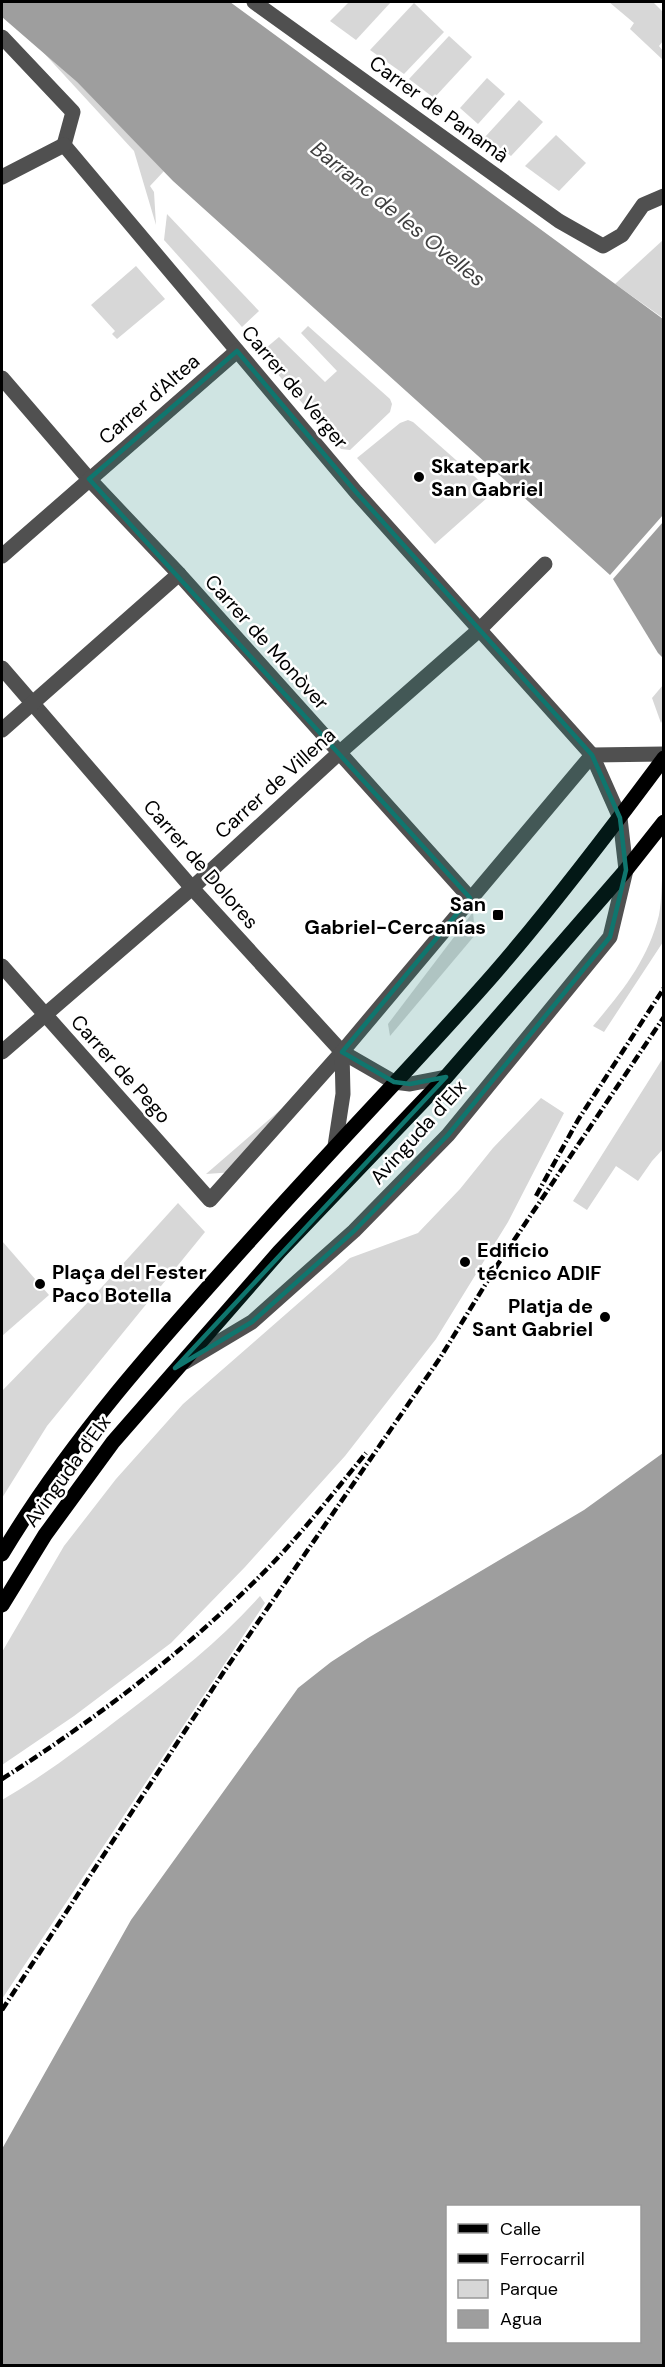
<svg xmlns="http://www.w3.org/2000/svg" width="665" height="2367" viewBox="0 0 665 2367" font-family="'DM Sans',sans-serif">
<style>
.green{fill:#d7d7d7}
.water{fill:#9e9e9e;fill-rule:evenodd}
.lines{fill:none;stroke-linecap:round;stroke-linejoin:round}
.minor{stroke:#505050;stroke-width:15}
.major{stroke:#000;stroke-width:15}
.rail{stroke:#000;stroke-width:4.5;stroke-dasharray:9 3 1.5 3;stroke-linecap:butt}
.marked{fill:#0f766e;fill-opacity:0.2;stroke:#0f766e;stroke-width:4.5;stroke-linejoin:round}
.poi-dot{fill:#000;stroke:#fff;stroke-width:2}
.labels{text-anchor:middle;dominant-baseline:central;stroke-width:5;stroke-linejoin:round;paint-order:stroke}
.street-label{font-size:20px;fill:#000;stroke:#fff}
.poi-label{font-size:20px;font-weight:bold;fill:#000;stroke:#fff;text-anchor:start}
.water-label{font-size:21px;font-style:italic;fill:#3f3f3f;stroke:#fff}
</style>
<rect width="100%" height="100%" fill="#fff"/>
<!-- green -->
<g class="green">
<path d="M349 2H391L356 40 330 21Z"/>
<path d="M609 2H653L663 12V41L659 46 663 51V60L630 29 634 23Z"/>
<path d="M414 3 444 32 404 74 370 50Z"/>
<path d="M449 36 472 57 434 98 409 79Z"/>
<path d="M42 51 77 82 164 171 150 186 154 192 156 225 134 151Z"/>
<path d="M487 78 505 94 478 124 460 108Z"/>
<path d="M519 100 543 122 511 156 485 137Z"/>
<path d="M556 135 586 163 559 191 525 166Z"/>
<path d="M167 214 259 311 242 327 164 240Z"/>
<path d="M663 240V318L615 284Z"/>
<path d="M136 266 165 299 117 339 112 334 115 331 91 305Z"/>
<path d="M308 326 390 399 392 404 390 412 350 450 341 449 260 353 279 337 325 382 337 371 301 333Z"/>
<path d="M408 420 413 422 491 491 487 495 488 497 435 544 357 458 400 423Z"/>
<path d="M663 685V719L661 723 652 698Z"/>
<path d="M663 869V942L604 1032 593 1026C622 992 648 960 659 915 662 900 661 884 663 869Z"/>
<path d="M473 912 475 935 390 1036 388 1024Z"/>
<path d="M663 1058V1149L652 1161 638 1181 616 1166 587 1210 573 1201Z"/>
<path d="M309 1085 235 1172 206 1174Z"/>
<path d="M541 1098 564 1113 508 1222 436 1339 345 1456 245 1567 171 1643 74 1716 2 1765V1652L64 1546 116 1479 183 1404 350 1258 418 1233 460 1189 493 1148Z"/>
<path d="M178 1203 205 1232 47 1426 2 1498V1391L92 1298Z"/>
<path d="M2 1241 49 1295 2 1336Z"/>
<path d="M260 1596 265 1603 2 1999V1800C47 1774 88 1742 129 1711 176 1675 221 1640 260 1596Z"/>
</g>
<!-- water -->
<g class="water">
<path d="M2 2H230L663 319V515L610 575 173 181 77 82 2 17Z"/>
<path d="M663 522V658L658 653 613 579Z"/>
<path d="M663 1453V2365H2V2149L131 1920 298 1688 331 1662 368 1638 584 1510ZM448 2206H640V2342H448Z"/>
</g>
<g class="lines">
<!-- minor -->
<g class="minor">
<path d="M254 2 559 221 603 246 622 235 643 205 664 196"/>
<path d="M2 37 73 112 64 145"/>
<path d="M64 145 356 492 592 755 620 818 626 870 610 937 448 1135 354 1231 252 1322 185 1362"/>
<path d="M2 177 64 145"/>
<path d="M2 378 89 479 179 574 470 898"/>
<path d="M2 556 237 351"/>
<path d="M2 668 192 888 342 1052 394 1082 410 1084 446 1077"/>
<path d="M2 730 179 574"/>
<path d="M2 966 210 1200 342 1052 592 755 664 754"/>
<path d="M2 1052 192 888 339 753 479 630 545 564"/>
<path d="M335 1146 343 1094 342 1052"/>
</g>
<!-- major -->
<g class="major">
<path d="M2 1554C76 1430 175 1324 271 1217 344 1136 421 1057 493 975 553 906 609 832 664 758"/>
<path d="M2 1605 45 1535 113 1442 279 1252 446 1077 626 870 664 822"/>
</g>
<!-- rail -->
<g class="rail">
<path d="M536 1196 578 1120 664 988"/>
<path d="M2 1779C99 1717 191 1647 272 1564 305 1529 336 1490 366 1453"/>
<path d="M2 2010 225 1670 440 1358 498 1264 664 1017"/>
</g>
</g>
<!-- marked area -->
<path class="marked" d="M237 351 356 492 592 755 620 818 626 870 610 937 448 1135 354 1231 252 1322 175 1368 446 1077 410 1084 394 1082 342 1052 470 898 89 479Z"/>
<!-- markers -->
<g class="poi-dot">
<circle cx="419" cy="477" r="6"/>
<rect x="492" y="909" width="12" height="12" rx="3"/>
<circle cx="465" cy="1262" r="6"/>
<circle cx="40" cy="1284" r="6"/>
<circle cx="605" cy="1317" r="6"/>
</g>
<g class="labels">
<!-- street labels -->
<g class="street-label">
<text transform="translate(439 109) rotate(36)">Carrer de Panamà</text>
<text transform="translate(295 387) rotate(50)">Carrer de Verger</text>
<text transform="translate(149 399) rotate(-41)">Carrer d'Altea</text>
<text transform="translate(267 642) rotate(48)">Carrer de Monòver</text>
<text transform="translate(275 783) rotate(-42)">Carrer de Villena</text>
<text transform="translate(201 864) rotate(49)">Carrer de Dolores</text>
<text transform="translate(121 1069) rotate(48)">Carrer de Pego</text>
<text transform="translate(418 1132) rotate(-48)">Avinguda d'Elx</text>
<text transform="translate(67 1471) rotate(-54)">Avinguda d'Elx</text>
</g>
<!-- poi labels -->
<g class="poi-label">
<text x="431" y="466">Skatepark<tspan x="431" dy="23">San Gabriel</tspan></text>
<text x="486" y="904" text-anchor="end">San<tspan x="486" dy="23">Gabriel-Cercanías</tspan></text>
<text x="477" y="1250">Edificio<tspan x="477" dy="23">técnico ADIF</tspan></text>
<text x="52" y="1272">Plaça del Fester<tspan x="52" dy="23">Paco Botella</tspan></text>
<text x="593" y="1306" text-anchor="end">Platja de<tspan x="593" dy="23">Sant Gabriel</tspan></text>
</g>
<!-- water labels -->
<g class="water-label">
<text transform="translate(398 214) rotate(39)">Barranc de les Ovelles</text>
</g>
</g>
<!-- border -->
<rect width="665" height="2367" fill="none" stroke="#000000" stroke-width="6"/>
<!-- legend -->
<rect x="446" y="2205" width="195" height="138" fill="#ffffff" stroke="#999999" stroke-width="1.5"/>
<rect x="458" y="2224" width="30" height="9" fill="#000000" stroke="#999999" stroke-width="1.5"/>
<text x="500" y="2235" font-size="18" fill="#000000">Calle</text>
<rect x="458" y="2254" width="30" height="9" fill="#000000" stroke="#999999" stroke-width="1.5"/>
<text x="500" y="2265" font-size="18" fill="#000000">Ferrocarril</text>
<rect x="458" y="2280" width="30" height="18" fill="#d7d7d7" stroke="#999999" stroke-width="1.5"/>
<text x="500" y="2295" font-size="18" fill="#000000">Parque</text>
<rect x="458" y="2310" width="30" height="18" fill="#9e9e9e" stroke="#999999" stroke-width="1.5"/>
<text x="500" y="2325" font-size="18" fill="#000000">Agua</text>
</svg>
